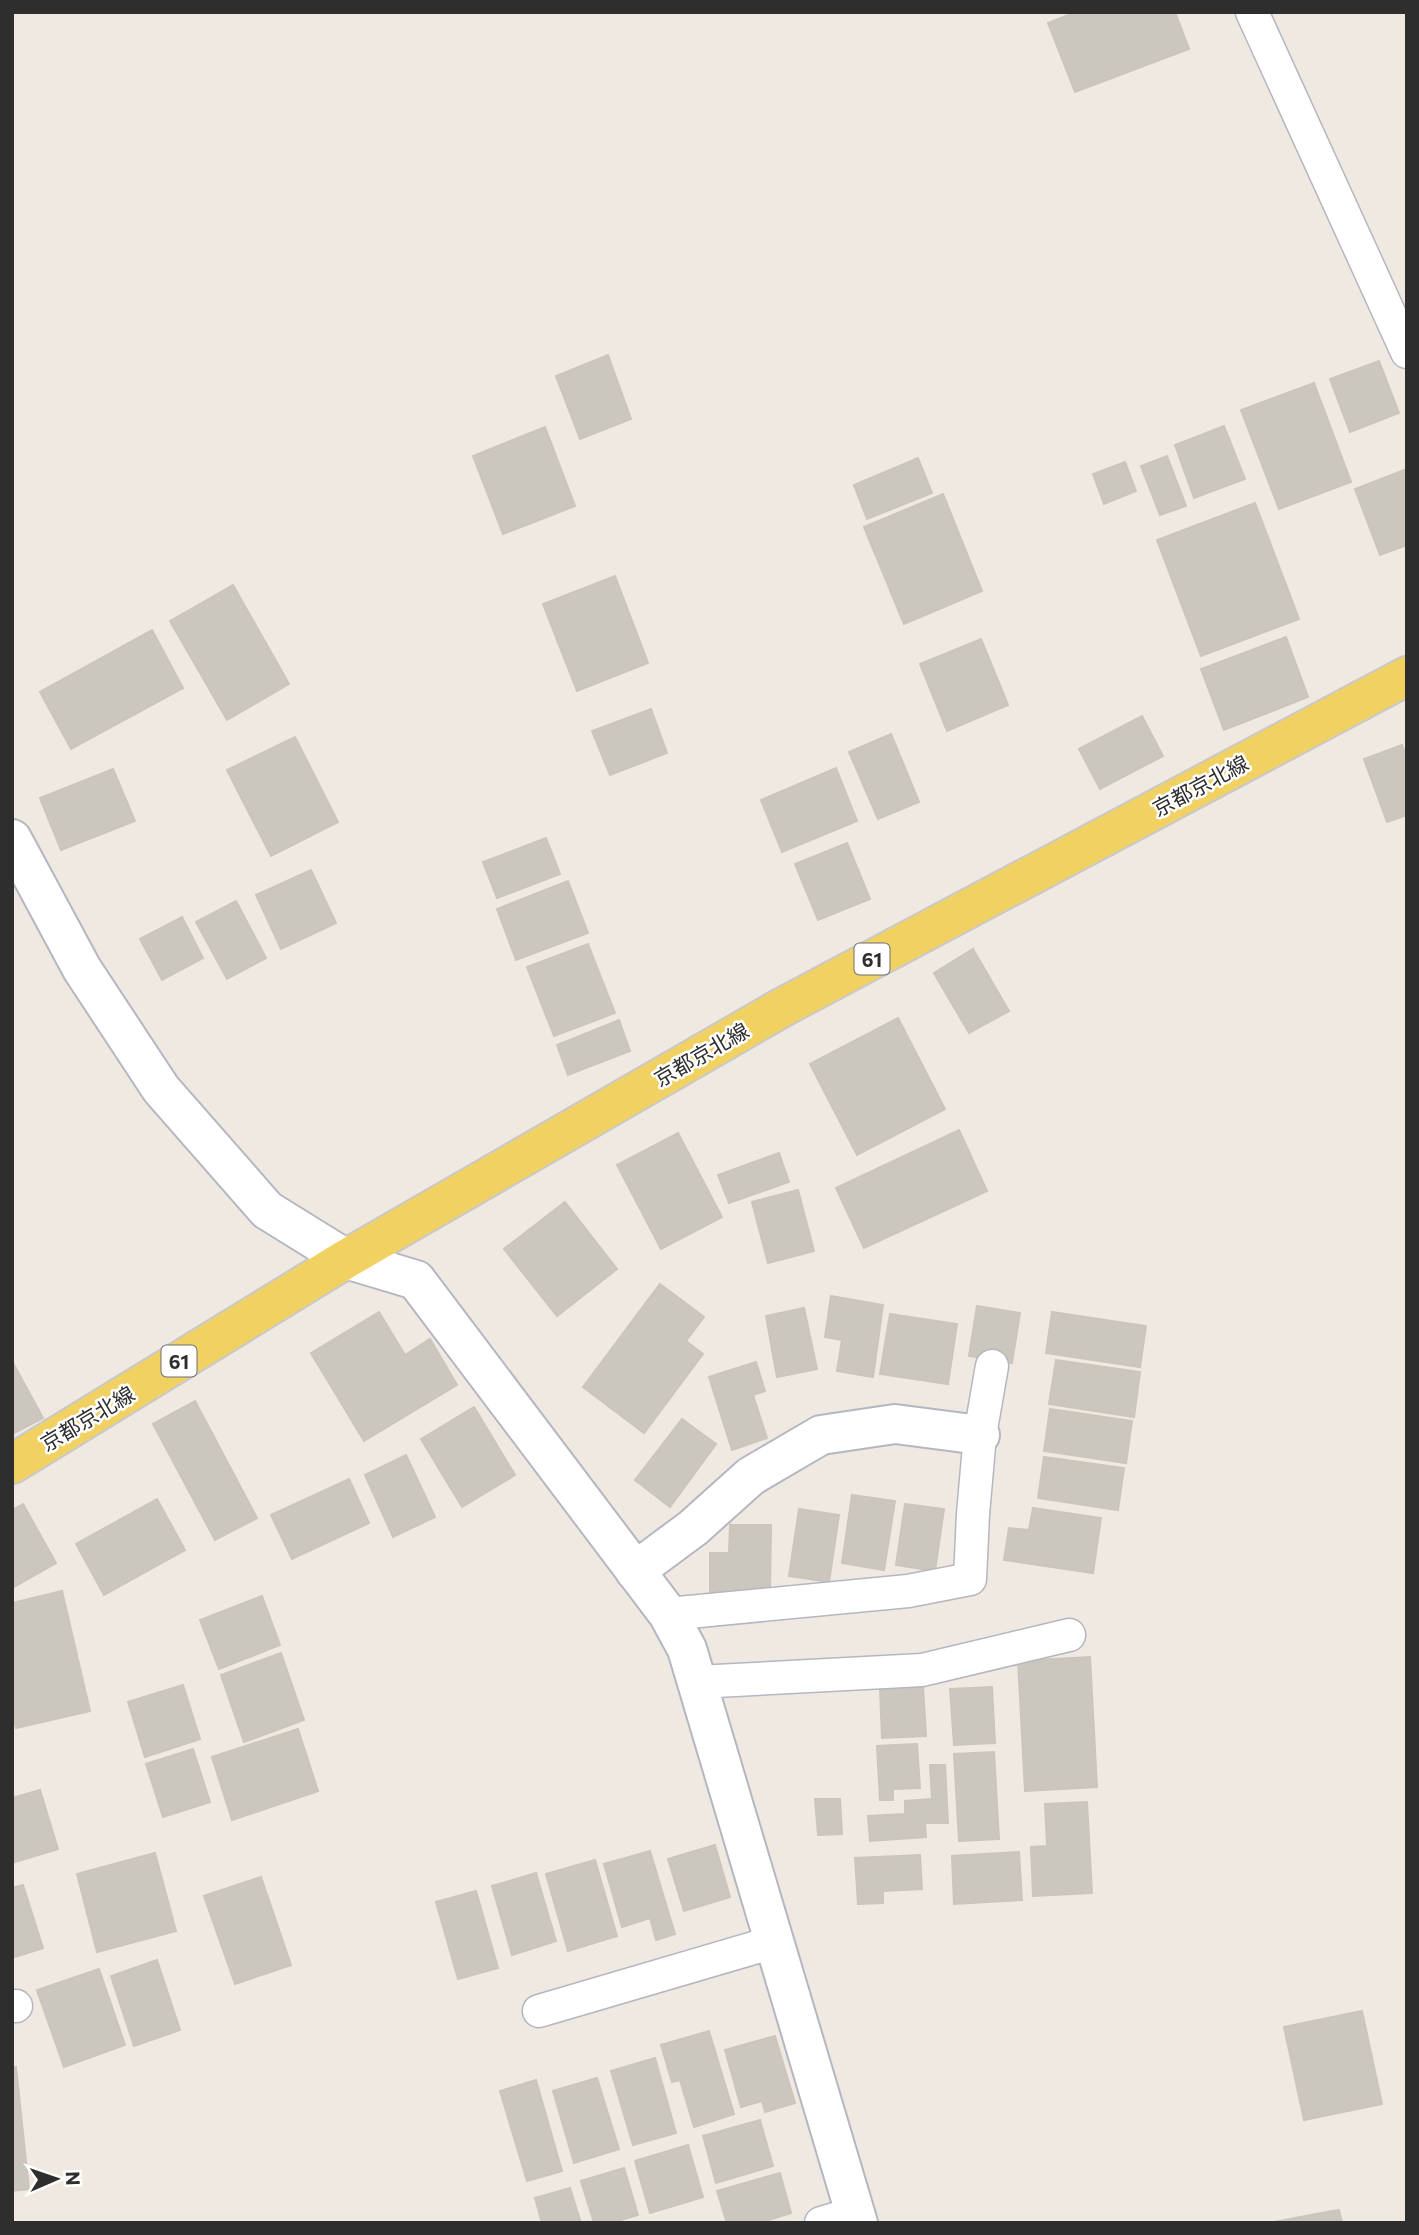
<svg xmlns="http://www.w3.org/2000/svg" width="1419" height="2235" viewBox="0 0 1419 2235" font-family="Commissioner,'Noto Sans JP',sans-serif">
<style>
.building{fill:#cbc7bf;stroke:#cbc5ba;stroke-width:2}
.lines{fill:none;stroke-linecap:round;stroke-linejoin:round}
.lane-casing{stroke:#b4b7c1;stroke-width:35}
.street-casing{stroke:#b4b7c1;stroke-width:42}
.secondary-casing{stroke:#b4b7c1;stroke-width:42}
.primary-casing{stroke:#c9c9c9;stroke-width:42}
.lane{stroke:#fff;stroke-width:32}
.street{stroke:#fff;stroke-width:38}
.secondary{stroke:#fff;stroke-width:38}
.primary{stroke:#f2d163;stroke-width:38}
.labels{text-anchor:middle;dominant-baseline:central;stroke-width:5;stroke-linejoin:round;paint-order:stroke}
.shield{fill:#fff;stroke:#6d6d6d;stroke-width:2}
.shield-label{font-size:19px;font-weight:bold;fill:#2e2e2e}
.street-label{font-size:21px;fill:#2e2e2e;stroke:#fff}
</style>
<rect width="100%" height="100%" fill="#efe9e1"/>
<!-- building -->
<g class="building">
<path d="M1076 12H1175L1189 49 1075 92 1048 23Z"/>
<path d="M608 355 631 419 580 439 556 376Z"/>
<path d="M1379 361 1399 413 1350 432 1330 379Z"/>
<path d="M1314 383 1351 482 1279 509 1241 410Z"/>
<path d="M1224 426 1245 479 1194 498 1175 445Z"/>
<path d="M545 427 575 506 503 534 473 456Z"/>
<path d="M1167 456 1186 506 1160 515 1141 466Z"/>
<path d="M918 458 932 493 867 519 854 485Z"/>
<path d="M1125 462 1136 491 1104 504 1093 474Z"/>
<path d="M1407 469V545L1380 555 1355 489Z"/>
<path d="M943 494 982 591 904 624 864 527Z"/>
<path d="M1255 503 1299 619 1201 656 1157 540Z"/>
<path d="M615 576 648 663 577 691 543 604Z"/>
<path d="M233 585 289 684 227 720 170 621Z"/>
<path d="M152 630 183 688 71 749 40 692Z"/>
<path d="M1286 637 1308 697 1224 730 1201 669Z"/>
<path d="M981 639 1008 705 947 731 920 664Z"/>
<path d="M651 709 667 753 610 775 592 731Z"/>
<path d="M1142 716 1163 756 1100 789 1079 749Z"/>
<path d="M891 734 919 802 878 819 849 752Z"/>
<path d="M295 737 338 822 271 856 227 770Z"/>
<path d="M1402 745 1407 757V815L1387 822 1364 759Z"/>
<path d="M836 768 857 821 782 852 761 800Z"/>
<path d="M113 769 135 821 61 850 40 798Z"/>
<path d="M546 838 560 874 497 898 483 862Z"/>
<path d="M847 843 870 899 818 920 795 864Z"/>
<path d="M311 870 336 923 281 949 256 895Z"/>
<path d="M568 881 588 933 516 960 497 909Z"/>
<path d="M236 901 266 958 227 979 196 922Z"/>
<path d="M182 917 203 958 162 980 140 939Z"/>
<path d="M588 944 615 1013 554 1036 527 967Z"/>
<path d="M973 949 1009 1011 969 1033 934 973Z"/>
<path d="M898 1018 945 1109 857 1155 810 1064Z"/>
<path d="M619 1020 630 1051 568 1075 557 1045Z"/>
<path d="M959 1130 987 1191 864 1248 836 1188Z"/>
<path d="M678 1133 722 1217 661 1249 617 1165Z"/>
<path d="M779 1153 789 1182 729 1203 718 1175Z"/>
<path d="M798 1190 814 1251 768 1263 752 1202Z"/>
<path d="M565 1202 617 1269 557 1316 504 1249Z"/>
<path d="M660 1284 704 1317 686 1341 703 1354 644 1433 583 1387Z"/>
<path d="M831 1296 883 1305 873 1377 837 1371 842 1340 825 1337Z"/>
<path d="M977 1306 1020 1313 1012 1363 969 1356Z"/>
<path d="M804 1308 817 1369 777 1377 766 1316Z"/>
<path d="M379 1312 405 1355 430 1339 457 1385 364 1441 311 1353Z"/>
<path d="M1052 1312 1146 1326 1140 1367 1046 1353Z"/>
<path d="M890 1314 957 1324 948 1384 880 1374Z"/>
<path d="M1056 1360 1140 1372 1134 1417 1049 1404Z"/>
<path d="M12 1361 43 1418 12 1434Z"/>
<path d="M756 1362 765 1391 753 1395 767 1438 732 1450 709 1377Z"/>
<path d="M195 1401 257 1518 215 1540 153 1424Z"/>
<path d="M474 1407 515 1475 462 1507 421 1439Z"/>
<path d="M1050 1409 1132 1421 1126 1463 1044 1451Z"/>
<path d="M682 1419 716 1444 670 1507 635 1480Z"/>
<path d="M406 1455 435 1517 393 1537 365 1475Z"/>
<path d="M1044 1457 1124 1468 1118 1510 1038 1498Z"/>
<path d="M349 1479 369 1523 292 1559 271 1515Z"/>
<path d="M852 1495 895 1501 884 1570 842 1563Z"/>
<path d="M157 1499 185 1550 104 1595 76 1544Z"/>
<path d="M23 1504 56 1563 12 1588V1510Z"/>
<path d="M905 1504 944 1509 935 1571 896 1565Z"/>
<path d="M1033 1508 1101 1518 1093 1573 1004 1560 1009 1528 1029 1530Z"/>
<path d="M799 1509 839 1515 829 1582 789 1576Z"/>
<path d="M730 1525H771L770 1592H710V1553H729Z"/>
<path d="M62 1591 90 1711 16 1728 12 1711V1603Z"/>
<path d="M262 1596 280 1645 219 1669 200 1620Z"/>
<path d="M281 1653 304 1720 244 1742 221 1675Z"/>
<path d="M1090 1657 1097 1787 1025 1791 1018 1661Z"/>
<path d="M183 1685 200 1739 145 1757 128 1702Z"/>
<path d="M923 1686 926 1736 882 1738 880 1689Z"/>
<path d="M992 1687 995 1743 954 1745 950 1689Z"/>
<path d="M298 1729 318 1791 232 1820 212 1757Z"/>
<path d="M917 1744 920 1788 893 1789V1800H880L877 1746Z"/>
<path d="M193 1749 210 1802 163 1817 146 1764Z"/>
<path d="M994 1752 999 1839 959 1841 954 1754Z"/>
<path d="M930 1765H945L948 1823H925L926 1837 870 1841 868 1816 905 1814V1801L932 1799Z"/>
<path d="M40 1790 58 1849 12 1863V1798Z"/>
<path d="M815 1799H840L842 1834 818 1835Z"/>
<path d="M1087 1802 1092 1893 1033 1896 1031 1847 1047 1846 1045 1804Z"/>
<path d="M715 1845 730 1897 684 1911 668 1859Z"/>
<path d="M650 1851 675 1934 656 1940 650 1918 622 1927 604 1864Z"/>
<path d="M1019 1852 1022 1900 954 1904 952 1856Z"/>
<path d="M155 1853 176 1931 97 1952 77 1874Z"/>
<path d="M920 1855 922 1889 883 1891V1903L858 1904 855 1858Z"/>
<path d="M595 1860 617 1936 568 1951 546 1874Z"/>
<path d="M536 1873 556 1941 512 1955 492 1886Z"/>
<path d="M261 1877 291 1965 235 1984 204 1896Z"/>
<path d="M23 1885 43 1948 12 1958V1888Z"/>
<path d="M476 1891 498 1968 458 1979 436 1902Z"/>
<path d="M157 1960 180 2030 134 2046 111 1976Z"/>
<path d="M99 1969 125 2045 64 2067 37 1990Z"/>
<path d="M1362 2011 1382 2104 1304 2120 1284 2027Z"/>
<path d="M709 2031 734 2114 694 2127 680 2080 672 2082 661 2045Z"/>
<path d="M775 2036 795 2103 765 2112 762 2101 741 2107 725 2050Z"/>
<path d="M655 2058 676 2133 633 2145 611 2071Z"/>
<path d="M16 2067 29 2189 12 2191V2068Z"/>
<path d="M597 2078 619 2149 574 2163 553 2091Z"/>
<path d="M536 2080 562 2171 527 2181 500 2091Z"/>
<path d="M760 2120 773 2166 716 2183 703 2136Z"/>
<path d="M688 2145 703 2197 650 2213 635 2161Z"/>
<path d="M624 2168 638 2215 610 2223H594L581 2181Z"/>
<path d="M780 2173 791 2213 759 2223H727L717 2191Z"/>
<path d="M570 2188 581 2223H542L535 2198Z"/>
<path d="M1339 2210 1342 2223H1269L1327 2212Z"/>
</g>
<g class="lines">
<defs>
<g id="lane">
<path d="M1252 12 1407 352"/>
<path d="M668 1614 908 1591 970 1579 973 1514 980 1435 992 1366"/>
<path d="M697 1682 922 1670 1069 1635"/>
<path d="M12 2006H16"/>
<path d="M539 2011 774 1942"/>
<path d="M821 2223 855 2213"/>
</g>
<path id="street" d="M635 1571 693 1528 751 1476 821 1435 895 1424 980 1435"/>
<path id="secondary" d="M12 839 82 969 161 1089 267 1210 346 1259 416 1280 668 1614 687 1649 858 2223"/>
<path id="primary" d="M12 1464 346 1259 783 1007 1407 676"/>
</defs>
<!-- lane casing -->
<use href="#lane" class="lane-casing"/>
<!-- street casing -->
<use href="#street" class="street-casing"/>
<!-- secondary casing -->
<use href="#secondary" class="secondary-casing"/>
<!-- primary casing -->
<use href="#primary" class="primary-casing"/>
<!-- lane -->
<use href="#lane" class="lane"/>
<!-- street -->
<use href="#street" class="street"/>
<!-- secondary -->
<use href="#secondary" class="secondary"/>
<!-- primary -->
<use href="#primary" class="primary"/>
</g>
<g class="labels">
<!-- shield labels -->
<g class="shield">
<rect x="854.5" y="943.5" width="35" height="31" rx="5"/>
<rect x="161.5" y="1345.5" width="35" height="31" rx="5"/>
</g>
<g class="shield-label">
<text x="872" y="959">61</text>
<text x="179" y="1361">61</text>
</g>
<!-- street labels -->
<g class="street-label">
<text transform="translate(1200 785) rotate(-28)">京都京北線</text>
<text transform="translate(701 1054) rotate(-30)">京都京北線</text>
<text transform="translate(87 1418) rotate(-31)">京都京北線</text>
</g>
</g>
<!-- border -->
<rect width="1419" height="2235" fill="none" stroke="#2e2e2e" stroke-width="28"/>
<!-- north arrow -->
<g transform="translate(56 2179) rotate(88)" stroke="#ffffff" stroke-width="5" paint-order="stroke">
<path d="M0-5L12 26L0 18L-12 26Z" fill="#2e2e2e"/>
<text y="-10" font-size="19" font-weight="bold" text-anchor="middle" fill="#2e2e2e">N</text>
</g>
</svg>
